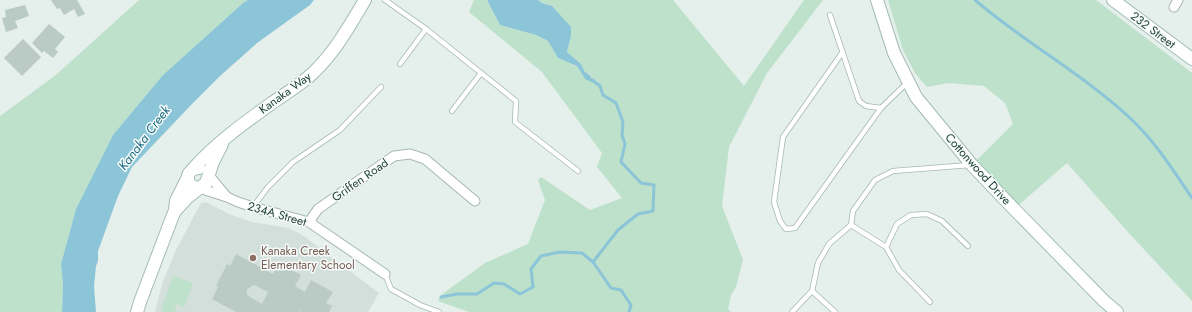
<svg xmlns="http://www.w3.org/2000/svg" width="1192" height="312" viewBox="0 0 1192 312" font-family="Jost,sans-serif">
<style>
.built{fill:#d3dfdb}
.green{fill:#bde1ca}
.water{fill:#8bc5d7}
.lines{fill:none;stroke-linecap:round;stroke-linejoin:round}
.stream{stroke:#8bc5d7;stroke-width:3}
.building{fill:#bacac5;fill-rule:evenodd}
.lane-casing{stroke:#a7b8b3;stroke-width:6}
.street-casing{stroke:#a7b8b3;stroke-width:11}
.secondary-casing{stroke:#a3bcb5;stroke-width:14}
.lane{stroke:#fff;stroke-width:4.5}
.street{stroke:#fff;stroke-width:9}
.secondary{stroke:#fff;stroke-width:12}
.education-dot{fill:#8d6e63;stroke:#f6fbf9;stroke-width:1.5}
.labels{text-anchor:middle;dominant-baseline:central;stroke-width:3;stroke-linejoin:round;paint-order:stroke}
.street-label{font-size:12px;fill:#23433d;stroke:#f6fbf9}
.education-label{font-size:12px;fill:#785e54;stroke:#f6fbf9;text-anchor:start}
.water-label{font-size:13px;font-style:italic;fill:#186983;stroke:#f6fbf9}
</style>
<rect width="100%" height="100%" fill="#e5efeb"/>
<!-- built -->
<path class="built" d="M206 202 231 215 252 222 288 228 301 234 379 293 368 312H155L163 281 176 250 201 203Z"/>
<!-- green -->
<g class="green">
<path d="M139 0H248L243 3 163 75 113 135 76 209 61 264 63 285 62 312H0V116L56 75Z"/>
<path d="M474 0H488V2L500 25 536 35 548 41 558 58 577 66 585 79 591 78 590 74 585 72 581 64 567 52 571 36C566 26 561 15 553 8 549 4 543 4 538 0H673L744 86 804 0H823L767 73 729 147 722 206 743 260 736 287 731 295 728 309 731 312H469L438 301 441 295 485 263 528 244 545 200 538 180 541 177 590 210 622 198 597 167 602 153 542 72 469 12Z"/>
<path d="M888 0H1096L1192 73V301L1127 231 1067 163 1014 209 972 165 1013 124 1005 103 984 86 948 83 927 87 915 73 903 50Z"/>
<path d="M173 276 193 283 184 307 176 304 175 307 176 312H163L161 310Z"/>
</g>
<!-- water -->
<g class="water">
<path d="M248 0H314L310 5 257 43 220 76 192 104 132 167 118 196 98 251V261L96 266 94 286 96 312H62L63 285 61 264 76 209 113 135 163 75 243 3Z"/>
<path d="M488 0H538L542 3 552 6 571 27V36L567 52 581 64 585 72 590 75 591 78 595 80 594 83 585 79 577 66 558 58 548 41 536 35 500 25 488 2Z"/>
</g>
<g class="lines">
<!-- stream -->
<g class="stream">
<path d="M975 0C1024 42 1081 73 1129 117 1155 141 1173 170 1192 198"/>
<path d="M592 80 600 86 603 95 616 103 623 122 622 135 625 144 621 162 641 183 654 185 653 211 638 214 618 230 593 262 611 288 621 290 631 305 629 312"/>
<path d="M441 297 457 294H477L494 283 504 284 520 294 533 287 531 269 541 256 560 252 582 253 593 262"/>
</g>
</g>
<!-- building -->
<g class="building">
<path d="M51 0H77L85 14 78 17 74 9 64 15 60 8 57 9Z"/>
<path d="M25 5 29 16 15 21 18 28 6 32 2 18 6 17 5 10Z"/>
<path d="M49 24 65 37 55 49 58 52 53 58 44 51 42 53 32 43Z"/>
<path d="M23 39 41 57 22 76 4 58Z"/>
<path d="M236 254 273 274 279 263 301 275 295 286 305 292 311 280 333 292 326 303 332 306 329 312H301L299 311 298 312H236L212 299 218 287 216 286 227 264 230 266ZM254 285 268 292 262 304 250 297 247 294V289L252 286Z"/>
</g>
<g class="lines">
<defs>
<g id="lane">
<path d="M385 0 426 29 516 101 515 122 578 171"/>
<path d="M830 15 859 101 866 106 881 108"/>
<path d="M842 53 783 137 774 202 780 221 786 229 795 228 881 108 908 82"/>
<path d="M400 64 426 29"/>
<path d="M452 111 481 73"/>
<path d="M253 207 268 187 293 162 340 130 381 87"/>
<path d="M851 225 886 247 899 270 930 302"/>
<path d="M886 247 897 224 911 215 927 214 942 221 968 246"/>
<path d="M385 274 391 289 420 305 439 312"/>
<path d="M812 291 835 312"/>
<path d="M792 312 812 291 818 263 829 244 851 225 853 211 875 180 893 171 970 165"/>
</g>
<g id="street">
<path d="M1174 7 1178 0"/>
<path d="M208 176 212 179 226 196"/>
<path d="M199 188 227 197 238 202 253 207 309 222 385 274"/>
<path d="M309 222 318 209 394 156 410 154 425 159 475 201"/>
</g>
<g id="secondary">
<path d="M877 0 894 53 916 97 972 165 1014 209 1104 301 1117 312"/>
<path d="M1113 0 1192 59"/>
<path d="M199 168C184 169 184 187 199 188"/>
<path d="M193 169C216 143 244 123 272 103 286 93 302 84 314 72 335 52 350 25 365 0"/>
<path d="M175 210 176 201 188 177"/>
<path d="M137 312 140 302 173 215 175 211 188 197 206 183 213 162 222 144"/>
</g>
</defs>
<!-- lane casing -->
<use href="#lane" class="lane-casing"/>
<!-- street casing -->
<use href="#street" class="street-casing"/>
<!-- secondary casing -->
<use href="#secondary" class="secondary-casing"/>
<!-- lane -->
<use href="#lane" class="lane"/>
<!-- street -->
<use href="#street" class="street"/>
<!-- secondary -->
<use href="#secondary" class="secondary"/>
</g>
<!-- markers -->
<circle class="education-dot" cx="253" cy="258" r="4"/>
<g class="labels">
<!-- street labels -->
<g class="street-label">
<text transform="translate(1153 30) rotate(37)">232 Street</text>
<text transform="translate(285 93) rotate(-36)">Kanaka Way</text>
<text transform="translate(978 169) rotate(48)">Cottonwood Drive</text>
<text transform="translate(360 180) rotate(-35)">Griffen Road</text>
<text transform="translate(277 214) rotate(16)">234A Street</text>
</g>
<!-- education labels -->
<g class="education-label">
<text x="261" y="251">Kanaka Creek<tspan x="261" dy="14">Elementary School</tspan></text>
</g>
<!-- water labels -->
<g class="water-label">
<text transform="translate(144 138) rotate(-53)">Kanaka Creek</text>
</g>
</g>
</svg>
